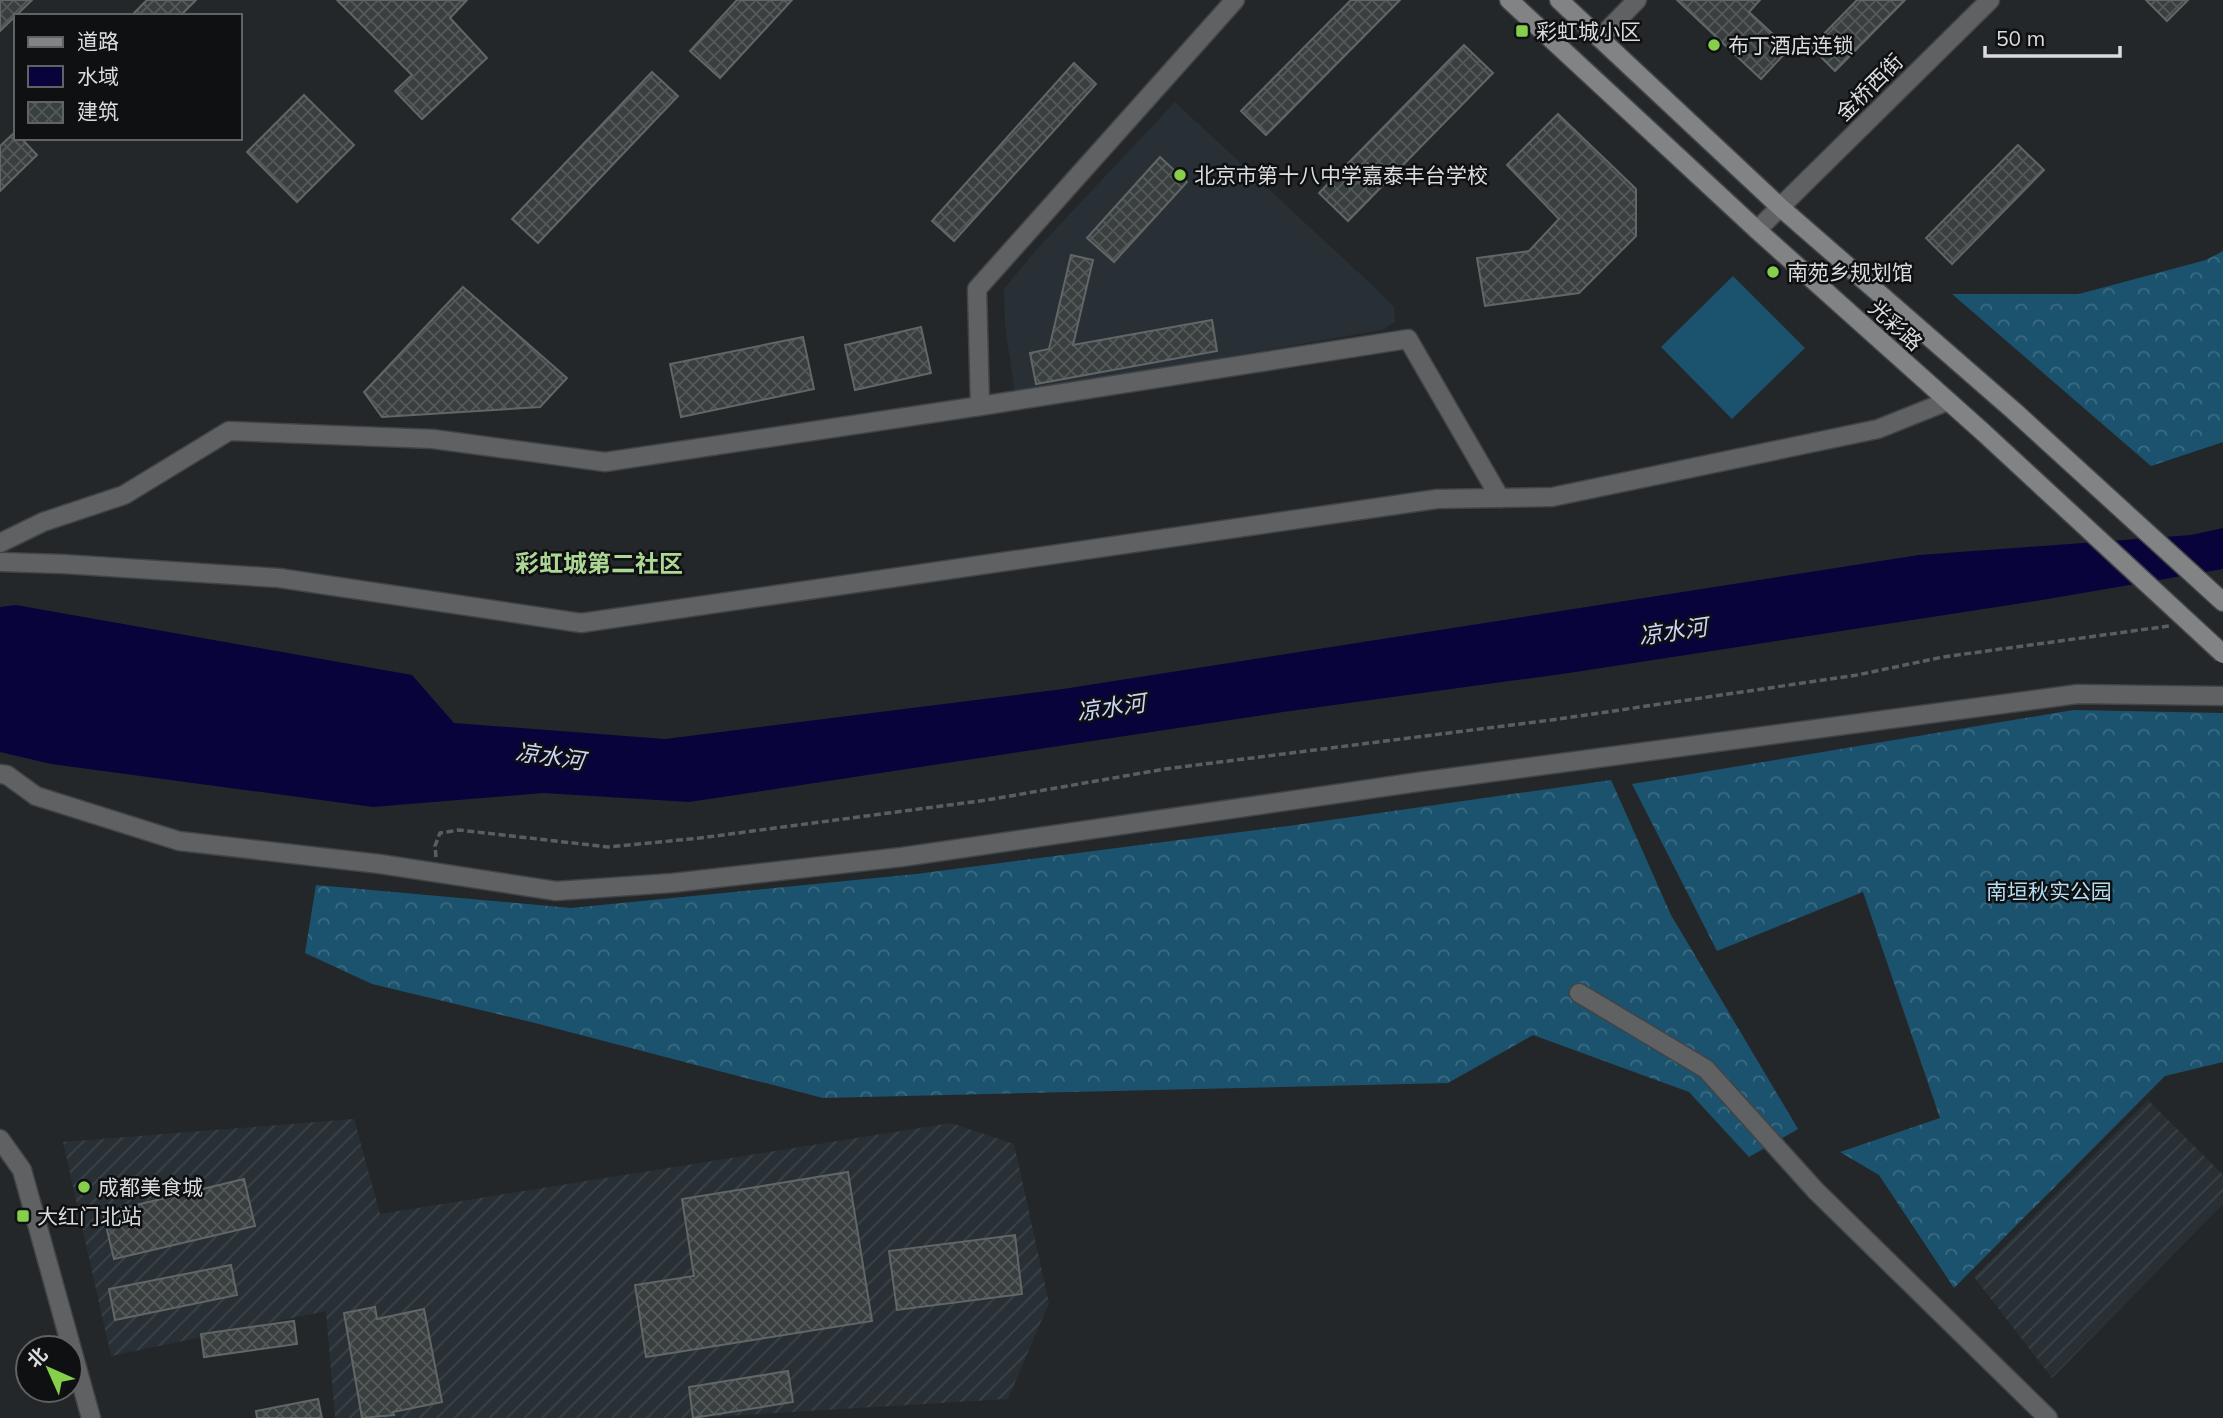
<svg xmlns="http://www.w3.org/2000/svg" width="2223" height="1418" viewBox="0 0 2223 1418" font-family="Mulish,'Noto Sans SC',sans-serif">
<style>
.built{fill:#283036}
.industrial{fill:url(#industrial-furrows)}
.grass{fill:#1b536e}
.forest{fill:url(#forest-crowns)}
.water{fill:#09033c}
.building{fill:url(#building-cross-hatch);stroke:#616667;stroke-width:2}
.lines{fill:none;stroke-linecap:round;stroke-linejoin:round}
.minor-casing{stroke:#414446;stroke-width:21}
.tertiary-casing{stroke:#414446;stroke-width:21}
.secondary-casing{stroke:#414446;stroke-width:21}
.path{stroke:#5b5e60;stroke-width:3.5;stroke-dasharray:7 3.5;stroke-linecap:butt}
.minor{stroke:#606163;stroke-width:18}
.tertiary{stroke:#606163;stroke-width:18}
.secondary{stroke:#818385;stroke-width:18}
.secondary-bridge-casing{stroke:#414446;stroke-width:21;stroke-linecap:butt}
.secondary-bridge{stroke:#818385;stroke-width:18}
.poi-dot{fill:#85cf4c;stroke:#0e1011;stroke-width:2.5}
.labels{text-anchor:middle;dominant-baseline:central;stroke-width:5;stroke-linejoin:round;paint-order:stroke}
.poi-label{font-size:21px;fill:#dadcde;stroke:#0e1011;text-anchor:start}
.street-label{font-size:21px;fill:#dadcde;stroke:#0e1011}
.park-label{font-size:21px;fill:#b4dcf3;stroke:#0e1011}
.water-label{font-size:23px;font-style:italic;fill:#cbd4f9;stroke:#0e1011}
.quarter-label{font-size:24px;font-weight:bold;fill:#add794;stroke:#0e1011}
</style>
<defs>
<pattern id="industrial-furrows" width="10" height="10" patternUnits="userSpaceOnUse" patternTransform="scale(1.75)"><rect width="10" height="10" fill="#283036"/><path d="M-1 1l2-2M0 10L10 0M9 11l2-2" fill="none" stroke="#3c4449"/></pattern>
<pattern id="forest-crowns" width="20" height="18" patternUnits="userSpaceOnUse" patternTransform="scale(1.75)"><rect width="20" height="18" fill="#1b536e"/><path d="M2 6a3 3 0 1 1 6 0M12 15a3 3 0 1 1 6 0" fill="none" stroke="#3c6b82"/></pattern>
<pattern id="building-cross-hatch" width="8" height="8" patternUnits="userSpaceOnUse" patternTransform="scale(1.75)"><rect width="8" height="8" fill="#393e3f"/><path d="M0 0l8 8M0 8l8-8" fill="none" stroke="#55595a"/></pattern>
</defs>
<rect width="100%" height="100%" fill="#242729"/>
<!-- built -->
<path class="built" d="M1175 102 1373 286 1394 307 1395 322 1382 330 1015 393 1005 326 1004 289 1037 249Z"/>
<!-- industrial -->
<g class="industrial">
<path d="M2148 1100 2223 1175V1204L2052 1378 1974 1277Z"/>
<path d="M354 1119 380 1214 951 1123 1014 1144 1049 1303 1008 1399 693 1418H335L326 1311 111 1356 63 1142Z"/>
</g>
<!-- grass -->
<path class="grass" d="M1733 276 1805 348 1732 419 1661 347Z"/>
<!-- forest -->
<g class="forest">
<path d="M2223 251V442L2151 466 1952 294H2079L2206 260Z"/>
<path d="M2073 710 2223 713V1062L2165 1076 1954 1288 1879 1175 1840 1152 1940 1118 1863 892 1717 951 1632 784Z"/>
<path d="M1611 780 1671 915 1798 1129 1749 1157 1689 1092 1533 1035 1448 1083 823 1098 535 1023 372 984 305 953 316 885 571 908 916 874 1288 826Z"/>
</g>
<!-- water -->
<path class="water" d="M2223 528V569L2036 601 1569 673 1283 712 689 802 543 793 373 807 51 764 0 752V607L16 605 412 675 454 723 665 739 1063 689 1919 555 2191 535Z"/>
<!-- building -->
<g class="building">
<path d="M0 0H32L0 31Z"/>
<path d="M147 0H196L180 16H131Z"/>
<path d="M337 0H467L450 18 487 58 422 119 395 91 412 75Z"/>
<path d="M737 0H792L720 78 690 51Z"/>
<path d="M1351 0H1400L1266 135 1241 111Z"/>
<path d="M1677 0H1760L1749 12 1789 49 1761 79Z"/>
<path d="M1857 0H1905L1835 71 1811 47Z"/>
<path d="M2146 0H2188L2167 21Z"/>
<path d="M1464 45 1493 73 1348 221 1319 193Z"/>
<path d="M1074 63 1096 84 954 241 932 221Z"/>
<path d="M652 72 678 96 538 243 512 219Z"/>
<path d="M304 95 354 145 297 202 247 152Z"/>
<path d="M1558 114 1636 189V236L1579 293 1485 306 1477 258 1529 251 1559 219 1507 165Z"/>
<path d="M15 132 16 138H21L37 155 0 191V146Z"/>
<path d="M2018 145 2044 170 1952 264 1926 238Z"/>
<path d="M1160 157 1187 182 1114 262 1087 238Z"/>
<path d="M1071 255 1093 260 1073 345 1212 320 1217 351 1036 384 1030 353 1049 349Z"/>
<path d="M463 287 567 378 540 407 382 417 364 392Z"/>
<path d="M921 327 931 373 855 390 845 345Z"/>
<path d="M803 337 814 389 681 417 670 364Z"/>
<path d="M848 1172 872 1321 646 1357 635 1285 694 1276 682 1199Z"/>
<path d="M244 1179 255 1226 114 1259 103 1213Z"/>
<path d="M1015 1235 1022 1294 897 1310 889 1251Z"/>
<path d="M231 1265 237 1295 115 1320 109 1289Z"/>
<path d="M375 1307 377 1319 424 1309 442 1402 393 1412 394 1415 362 1418 344 1313Z"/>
<path d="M294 1321 297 1344 204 1357 201 1334Z"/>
<path d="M788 1371 793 1402 693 1418 689 1387Z"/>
<path d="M318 1399 322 1418H257L256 1411Z"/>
</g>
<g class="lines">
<defs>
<g id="minor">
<path d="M1600 38 1637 0"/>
<path d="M980 406 977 289 1235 0"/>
<path d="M0 543 43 522 124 495 229 431 433 439 605 462 980 406 1408 339 1500 498"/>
<path d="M0 562 63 564 279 578 581 623 1437 499 1552 497 1878 429 1948 401"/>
<path d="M0 774 7 775 36 796 179 841 380 864 556 891 672 883 902 857 1418 782 2078 694 2223 696"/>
<path d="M1579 993 1706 1069 1816 1191 2048 1418"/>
</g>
<g id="tertiary">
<path d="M1757 230 1990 0"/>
<path d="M0 1139 22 1170 91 1418"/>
</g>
<g id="secondary">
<path d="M1509 0 1757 230 1984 433"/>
<path d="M1559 0 1780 207 2014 411 2223 602"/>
</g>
</defs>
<!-- minor casing -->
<use href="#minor" class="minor-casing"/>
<!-- tertiary casing -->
<use href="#tertiary" class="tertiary-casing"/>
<!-- secondary casing -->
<use href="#secondary" class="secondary-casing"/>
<!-- path -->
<path class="path" d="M436 857 435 846 440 833 459 830 608 847 700 838 987 800 1165 769 1559 719 1857 675 1943 657 2169 626"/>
<!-- minor -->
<use href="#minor" class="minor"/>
<!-- tertiary -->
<use href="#tertiary" class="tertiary"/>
<!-- secondary -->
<use href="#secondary" class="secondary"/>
<defs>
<path id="secondary-bridge" d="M1984 433 2223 654"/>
</defs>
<!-- secondary-bridge casing -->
<use href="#secondary-bridge" class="secondary-bridge-casing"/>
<!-- secondary-bridge -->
<use href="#secondary-bridge" class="secondary-bridge"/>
</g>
<!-- markers -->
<g class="poi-dot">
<rect x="1515" y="24" width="14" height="14" rx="3.5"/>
<circle cx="1714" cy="45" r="7"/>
<circle cx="1180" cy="175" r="7"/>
<circle cx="1773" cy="272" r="7"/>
<circle cx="84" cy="1187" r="7"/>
<rect x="16" y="1209" width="14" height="14" rx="3.5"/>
</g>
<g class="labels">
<!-- poi labels -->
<g class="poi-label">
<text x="1536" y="31">彩虹城小区</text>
<text x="1728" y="45">布丁酒店连锁</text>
<text x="1194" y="175">北京市第十八中学嘉泰丰台学校</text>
<text x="1787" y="272">南苑乡规划馆</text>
<text x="98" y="1187">成都美食城</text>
<text x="37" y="1216">大红门北站</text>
</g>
<!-- street labels -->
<g class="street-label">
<text transform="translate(1869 87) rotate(-45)">金桥西街</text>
<text transform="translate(1896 325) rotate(42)">光彩路</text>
</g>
<!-- park labels -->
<g class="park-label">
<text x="2049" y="891">南垣秋实公园</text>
</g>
<!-- water labels -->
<g class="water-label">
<text transform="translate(1673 631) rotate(-8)">凉水河</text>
<text transform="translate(1111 707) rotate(-8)">凉水河</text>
<text transform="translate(550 756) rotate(8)">凉水河</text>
</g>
<!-- quarter labels -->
<g class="quarter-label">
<text x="599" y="563">彩虹城第二社区</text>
</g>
</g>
<!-- legend -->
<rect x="14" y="14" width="228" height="126" fill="#0e1011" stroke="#606263" stroke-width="2"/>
<rect x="28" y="37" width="35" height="10" fill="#818385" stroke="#606263" stroke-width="2"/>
<text x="77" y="49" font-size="21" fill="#dadcde">道路</text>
<rect x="28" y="66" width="35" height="21" fill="#09033c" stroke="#606263" stroke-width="2"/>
<text x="77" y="84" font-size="21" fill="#dadcde">水域</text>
<rect x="28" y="102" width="35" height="21" fill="url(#building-cross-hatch)" stroke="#606263" stroke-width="2"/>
<text x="77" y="119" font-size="21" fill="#dadcde">建筑</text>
<!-- north arrow -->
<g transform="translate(49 1369) rotate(315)"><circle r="33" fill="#0e1011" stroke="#606263" stroke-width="2"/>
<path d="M0-5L12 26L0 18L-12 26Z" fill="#85cf4c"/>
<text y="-10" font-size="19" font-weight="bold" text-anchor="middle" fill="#dadcde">北</text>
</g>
<!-- scale -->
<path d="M1985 46v10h135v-10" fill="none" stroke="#dadcde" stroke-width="3.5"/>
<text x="1996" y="46" font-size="21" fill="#dadcde" stroke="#0e1011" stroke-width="5" paint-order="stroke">50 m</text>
</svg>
